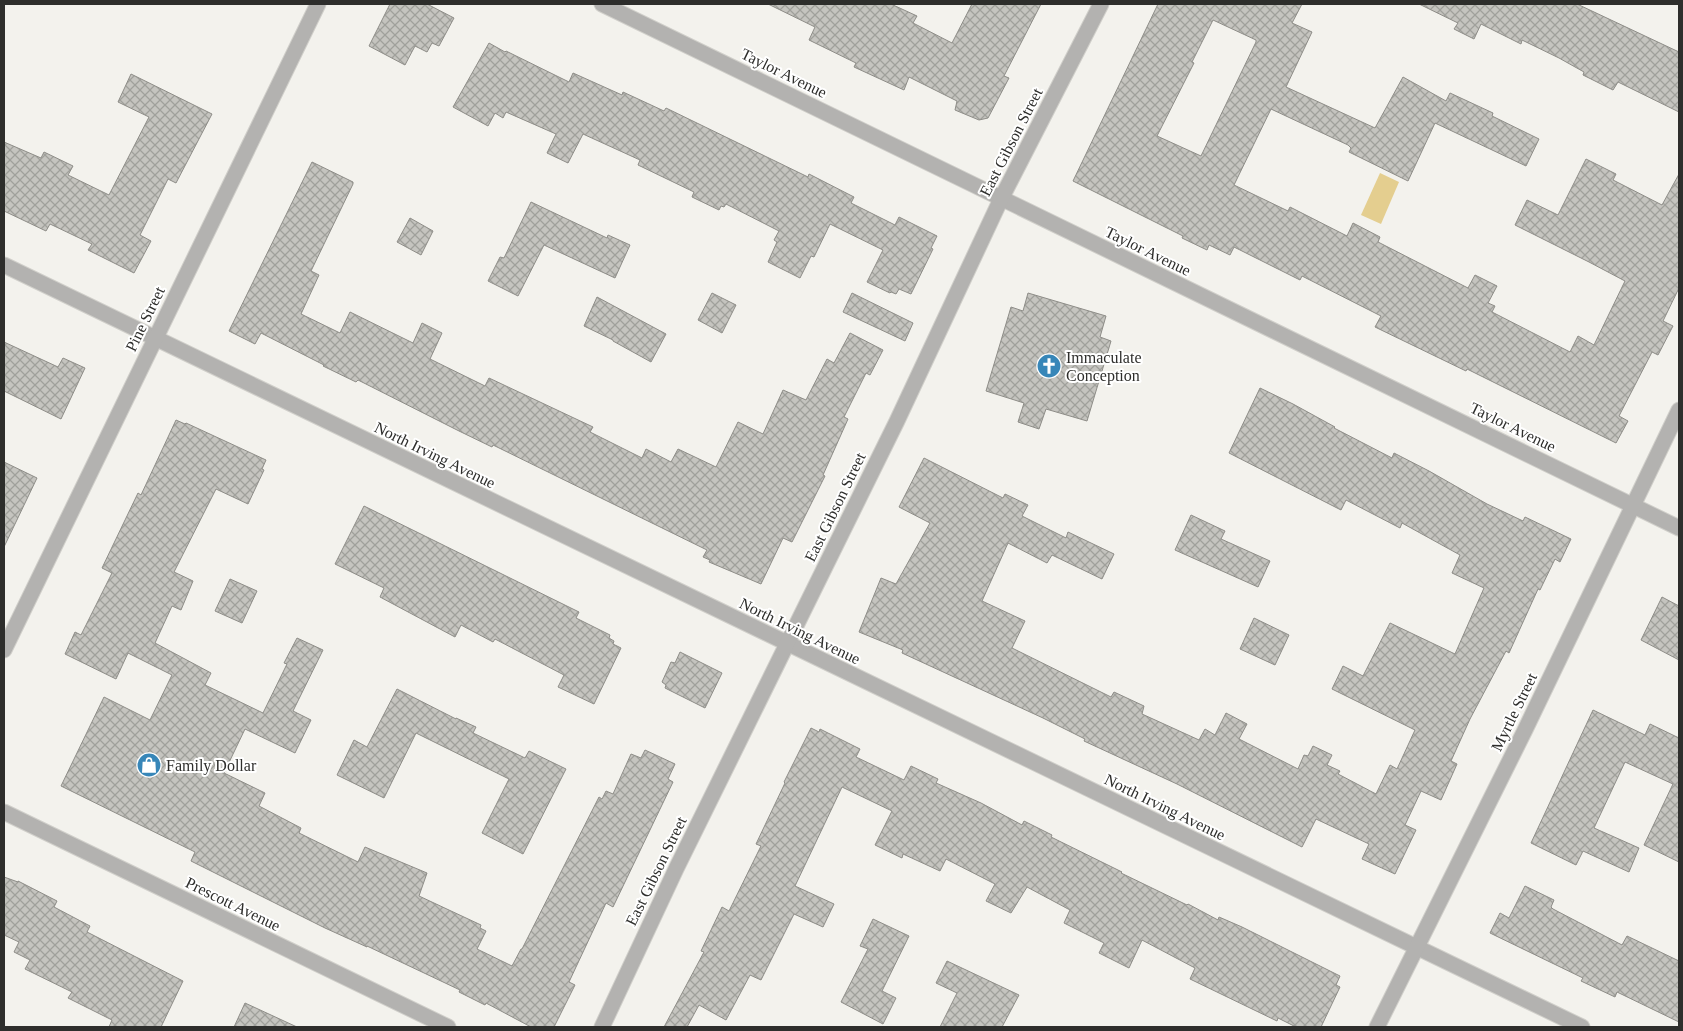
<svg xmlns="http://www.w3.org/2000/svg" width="1683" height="1031" viewBox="0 0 1683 1031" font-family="'Times New Roman',serif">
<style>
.water{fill:#e4ce8f}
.building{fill:url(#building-cross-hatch);stroke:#8e8d88;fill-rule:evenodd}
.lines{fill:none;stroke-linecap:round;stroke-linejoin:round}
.street-casing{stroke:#d0cfca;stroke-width:17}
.street{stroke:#b3b2b0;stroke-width:15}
.labels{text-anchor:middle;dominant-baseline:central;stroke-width:4;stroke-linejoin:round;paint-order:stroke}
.street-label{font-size:16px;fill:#2e2e2c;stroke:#fff}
.poi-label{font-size:16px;fill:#2e2e2c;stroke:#fff;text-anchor:start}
</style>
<defs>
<pattern id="building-cross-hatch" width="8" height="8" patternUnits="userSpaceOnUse" patternTransform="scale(1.25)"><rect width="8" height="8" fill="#c5c4bf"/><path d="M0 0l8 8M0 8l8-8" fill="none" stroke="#a0a09b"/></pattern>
</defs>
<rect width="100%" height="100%" fill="#f3f2ed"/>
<!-- water -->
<path class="water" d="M1380 173 1399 182 1381 224 1361 215Z"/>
<!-- building -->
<g class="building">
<path d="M390 4H427L454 18 439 46 432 43 427 52 415 46 405 65 369 46Z"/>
<path d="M768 4H891L917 16 913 23 952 43 972 4H1041L1004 76 1009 78 988 118 979 120 955 110 957 101 909 77 904 90 854 67 856 63 809 40 815 27Z"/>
<path d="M1158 4H1302L1292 23 1312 32 1286 87 1375 128 1403 77 1446 101 1450 93 1493 113 1492 116 1539 139 1526 166 1435 123 1408 181 1349 152 1351 148 1348 145 1271 109 1234 185 1288 211 1290 207 1347 236 1353 223 1380 237 1378 242 1468 288 1475 275 1497 286 1488 303 1495 306 1492 312 1570 352 1578 336 1594 345 1625 281 1589 262 1515 225 1527 200 1558 215 1586 159 1616 174 1613 180 1662 205 1679 174V288L1663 321 1673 326 1658 355 1652 352 1619 416 1628 421 1616 443 1467 369 1466 371 1375 327 1381 316 1302 276 1300 280 1234 247 1230 255 1209 245 1207 250 1182 238 1183 236 1073 181ZM1213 20 1256 40V42L1201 156 1157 136 1194 63 1192 62Z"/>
<path d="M1419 4H1577L1679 52V112L1618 82 1613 90 1583 75 1584 72 1559 58 1522 40 1521 44 1481 24 1474 39 1454 29 1458 23Z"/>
<path d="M489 43 505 52 506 51 569 82 573 73 622 95 623 92 664 111 666 108 808 177 809 174 854 197 851 203 895 225 899 217 937 236 931 248 933 249 911 294 899 289 896 294 891 292 890 293 867 282 883 250 830 224 814 257 811 256 800 278 768 262 777 242 774 240 779 231 726 204 724 207 721 206 719 210 692 197 694 192 638 165 640 160 583 134 568 163 547 153 556 134 506 112 503 118 495 113 488 126 453 107Z"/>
<path d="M131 74 212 114 176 183 168 179 140 235 151 241 134 273 88 250 92 244 50 224 46 231 4 211V142L41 158 44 152 73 166 68 175 109 195 149 117 118 102Z"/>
<path d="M312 162 353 182V184L311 271 319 275 301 314 340 333 350 312 413 343 422 323 442 333 430 359 485 386 489 378 593 427 590 432 642 458 646 449 671 462 678 449 716 467 738 422 763 434 783 390 806 400 827 359 834 363 850 333 883 350 870 375 866 373 844 417 848 419 823 475 825 476 792 542 783 538 761 584 709 562 710 560 703 557 707 550 493 445 492 447 459 431 358 380 356 382 323 366 324 365 261 333 255 344 229 331Z"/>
<path d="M531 202 607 238 608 235 630 245 615 278 544 245 518 296 488 281 500 257 504 258Z"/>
<path d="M410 218 433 231 421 255 397 242Z"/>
<path d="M712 293 736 305 722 333 698 320Z"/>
<path d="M852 293 913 323 905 341 843 312Z"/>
<path d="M1028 293 1106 316 1100 337 1111 341 1087 421 1046 409 1039 429 1018 422 1024 403 986 391 1011 307 1023 311Z"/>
<path d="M597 297 666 334 651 362 613 341V340L584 326Z"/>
<path d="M4 342 58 367 63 358 85 368 61 419 4 391Z"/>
<path d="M1260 388 1293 404 1335 427 1334 428 1392 458 1394 453 1429 471 1487 504 1523 521 1525 517 1571 539 1560 562 1555 559 1540 590 1538 589 1509 653 1506 651 1470 719 1451 761 1457 764 1441 800 1421 791 1405 825 1416 830 1395 874 1362 859 1369 844 1316 819 1302 847 1177 784 1084 741 1085 739 1043 718 902 653 903 650 859 632 881 578 896 584 930 523 899 507 924 458 1003 498 1005 494 1028 505 1022 516 1066 538 1068 532 1114 554 1102 579 1052 555 1047 563 1008 543 982 601 1025 621 1012 648 1111 697 1114 692 1144 706 1142 714 1199 740 1205 729 1215 735 1226 713 1247 724 1239 739 1298 769 1304 755 1308 756 1313 746 1332 755 1327 765 1340 771 1338 774 1376 794 1390 765 1397 769 1415 730 1332 689 1343 666 1363 676 1390 623 1455 654 1484 588 1452 573 1460 555 1402 523 1400 528 1346 500 1341 510 1229 453Z"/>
<path d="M176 420 185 424 186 423 266 460 262 469 264 470 248 504 216 489 174 572 193 581 181 610 172 606 155 643 211 673 205 685 263 713 287 664 284 663 297 638 323 650 293 711 311 720 295 753 245 729 224 773 265 793 259 806 301 828 299 833 358 862 365 847 427 873 419 896 481 925 480 928 486 931 477 949 512 966 521 949H522L599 797 602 799 606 791 613 794 631 754 641 758 645 750 675 764 668 779 673 782 613 907 606 903 569 982 575 985 554 1027H531L486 1003 485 1005 459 992 460 990 367 946V947L325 928 191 861 195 852 61 786 104 697 150 720 172 675 128 653 116 679 65 654 75 632 81 635 112 573 102 568 138 493 141 495Z"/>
<path d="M4 462 37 478 4 547Z"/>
<path d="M364 506 579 612 576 618 610 635 609 638 614 641 613 644 621 648 594 704 558 687 564 675 495 639 493 642 461 625 455 637 380 597 384 588 335 564Z"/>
<path d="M1191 515 1225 531 1221 539 1270 561 1258 587 1175 550Z"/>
<path d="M230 579 257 591 242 623 215 611Z"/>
<path d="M1662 597 1679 606V660L1641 640Z"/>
<path d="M1254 618 1289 635 1275 665 1240 649Z"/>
<path d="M680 652 722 673 705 708 665 688 666 685 662 682 671 662 675 663Z"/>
<path d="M397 689 456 719V718L476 727 473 733 525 758 529 751 566 769 523 854 482 833 509 779 416 733 384 798 337 775 354 740 367 747Z"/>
<path d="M1593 710 1645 735 1650 724 1679 738V862L1644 845 1673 784 1625 762 1594 828 1639 848 1629 872 1583 851 1576 865 1531 843Z"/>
<path d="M811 728 819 732 820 729 860 749 856 757 904 780 911 766 938 779 936 783 981 803 1022 825 1024 821 1052 835 1051 837 1122 872 1121 873 1187 905 1188 904 1218 920 1219 917 1242 927 1340 976 1336 985 1340 987 1321 1027H1296L1278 1018 1277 1021 1190 979 1195 968 1142 940 1129 968 1099 953 1104 943 1064 923 1070 910 1027 887 1011 913 986 901 995 884 946 859 940 871 903 854 902 858 875 845 892 811 842 787 795 886 834 904 823 927 794 914 761 980 750 975 726 1020 699 1005 687 1027H664L704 952 701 951 722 907 729 911 761 846 756 844 785 783 784 782Z"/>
<path d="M4 877 18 882V881L57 901 54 907 90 926 87 932 183 981 161 1027H109L112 1020 68 998 72 992 25 969 30 960 14 952 19 942 4 935Z"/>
<path d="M1525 886 1554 900 1551 907 1553 909 1622 945 1627 936 1679 961V1022L1617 992 1615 997 1581 981 1583 978 1490 933 1500 913 1509 918Z"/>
<path d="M873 919 909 936 882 991 896 998 883 1024 841 1002 868 949 860 946Z"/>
<path d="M947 961 1019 995 1002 1027H940L957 993 936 983Z"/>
<path d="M245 1003 297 1027H234Z"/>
</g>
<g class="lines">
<defs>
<g id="street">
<path d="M602 4 1679 528"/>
<path d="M4 265 1582 1027"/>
<path d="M4 650 318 4"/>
<path d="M4 812 448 1027"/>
<path d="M602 1027 676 869 897 421 1001 199 1101 4"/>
<path d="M1377 1027 1525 730 1679 410"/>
</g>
</defs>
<!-- street casing -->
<use href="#street" class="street-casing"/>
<!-- street -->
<use href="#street" class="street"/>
</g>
<!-- icons -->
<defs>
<symbol id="church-disc" viewBox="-11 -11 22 22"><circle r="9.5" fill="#3786b8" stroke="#fff"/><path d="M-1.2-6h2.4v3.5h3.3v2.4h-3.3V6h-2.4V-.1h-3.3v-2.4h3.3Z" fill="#fff"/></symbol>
<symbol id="shop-disc" viewBox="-11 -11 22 22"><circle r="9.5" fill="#3786b8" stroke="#fff"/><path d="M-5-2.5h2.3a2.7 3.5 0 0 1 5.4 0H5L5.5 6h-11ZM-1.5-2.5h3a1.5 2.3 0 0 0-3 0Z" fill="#fff"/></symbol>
</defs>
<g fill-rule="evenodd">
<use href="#church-disc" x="1035" y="352" width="28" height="28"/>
<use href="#shop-disc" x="135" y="751" width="28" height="28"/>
</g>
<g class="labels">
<!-- street labels -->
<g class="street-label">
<text transform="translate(784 73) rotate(26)">Taylor Avenue</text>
<text transform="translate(1011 142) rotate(-63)">East Gibson Street</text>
<text transform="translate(1148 251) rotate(26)">Taylor Avenue</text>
<text transform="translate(145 319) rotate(-64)">Pine Street</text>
<text transform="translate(1513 427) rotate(26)">Taylor Avenue</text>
<text transform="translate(435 455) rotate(26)">North Irving Avenue</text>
<text transform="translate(835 507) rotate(-64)">East Gibson Street</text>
<text transform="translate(800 631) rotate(26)">North Irving Avenue</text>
<text transform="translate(1514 712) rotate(-64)">Myrtle Street</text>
<text transform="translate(1165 807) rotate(26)">North Irving Avenue</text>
<text transform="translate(656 871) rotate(-64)">East Gibson Street</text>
<text transform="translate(233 904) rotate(26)">Prescott Avenue</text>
</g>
<!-- poi labels -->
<g class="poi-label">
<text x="1066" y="357">Immaculate<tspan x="1066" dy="18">Conception</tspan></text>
<text x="166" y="765">Family Dollar</text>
</g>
</g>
<!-- border -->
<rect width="1683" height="1031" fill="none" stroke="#2e2e2c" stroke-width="10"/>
</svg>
